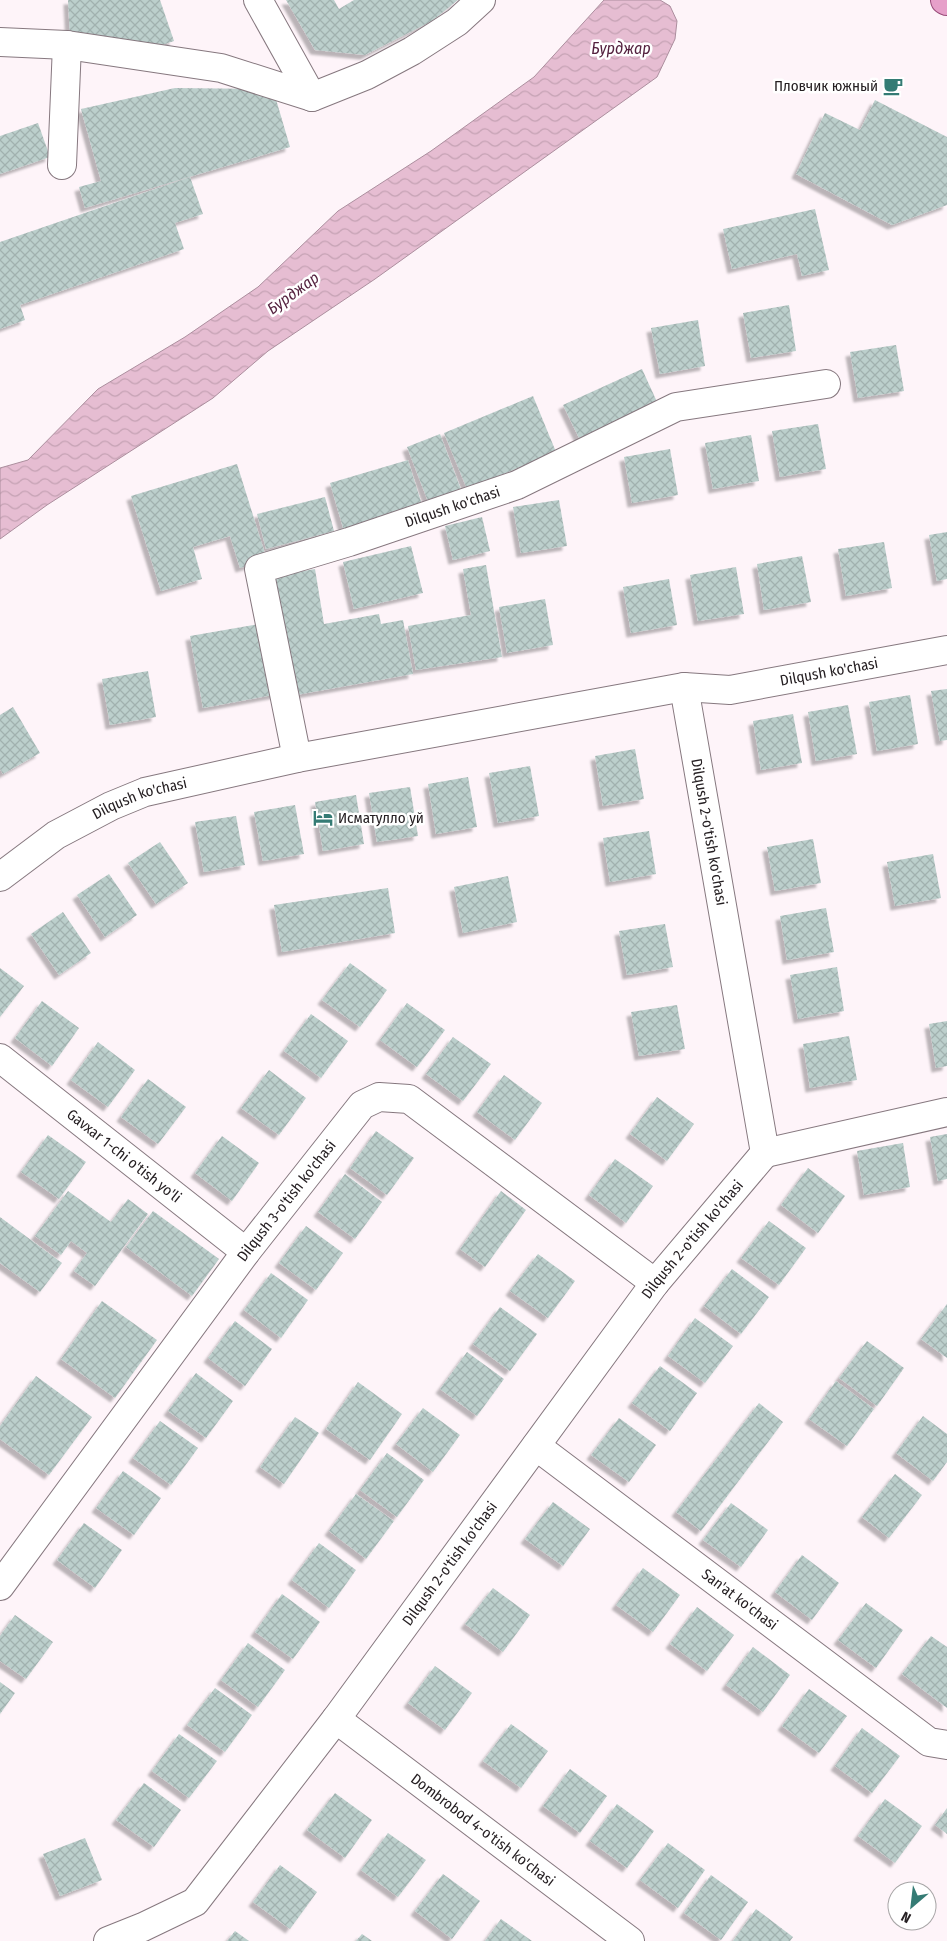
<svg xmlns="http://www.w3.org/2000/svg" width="947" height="1941" viewBox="0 0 947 1941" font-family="'Fira Sans Condensed',sans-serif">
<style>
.water{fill:url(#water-waves);stroke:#ac8e9e}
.building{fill:url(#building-cross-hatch);filter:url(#shadow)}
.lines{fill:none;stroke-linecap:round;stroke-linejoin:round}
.minor-casing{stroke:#86787f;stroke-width:30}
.major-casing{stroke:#984a78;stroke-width:30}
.minor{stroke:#fff;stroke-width:28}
.major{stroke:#e6a0c9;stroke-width:28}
.labels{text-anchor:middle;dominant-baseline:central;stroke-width:5;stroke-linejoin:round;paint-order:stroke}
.poi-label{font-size:15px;fill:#262023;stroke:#fff;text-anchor:end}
.street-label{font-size:15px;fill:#262023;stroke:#fff}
.water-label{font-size:16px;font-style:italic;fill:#54223f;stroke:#fff}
</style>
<defs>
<pattern id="water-waves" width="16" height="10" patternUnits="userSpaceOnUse" patternTransform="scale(1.25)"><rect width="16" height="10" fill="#e6bdd2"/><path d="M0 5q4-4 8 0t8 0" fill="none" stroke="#c5a2b4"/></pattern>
<pattern id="building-cross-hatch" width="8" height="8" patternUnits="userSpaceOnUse" patternTransform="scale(1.25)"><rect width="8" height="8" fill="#bccfcc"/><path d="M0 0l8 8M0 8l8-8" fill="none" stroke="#a1b1af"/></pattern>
<filter id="shadow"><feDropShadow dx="-4.5" dy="4.5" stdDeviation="1" flood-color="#0004"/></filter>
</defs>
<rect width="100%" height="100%" fill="#fef4f9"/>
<!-- water -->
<path class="water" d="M604 0H660L670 6 677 21 675 39 657 77 375 279 268 351 213 398 47 505 0 539V468L28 460 98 389 185 337 258 287 338 211 431 151 534 77Z"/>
<!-- building -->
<g class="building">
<path d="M68 0H160L174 41 144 51 70 38Z"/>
<path d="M286 0H334L339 9 354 0H458L432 21 365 55 315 50Z"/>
<path d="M175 88 273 89 290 147 85 208 79 187 101 181 81 109Z"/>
<path d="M875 100 947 137V205L892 225 796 174 825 113 860 130Z"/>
<path d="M38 123 50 157 0 174V136Z"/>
<path d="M190 177 203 214 175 223 184 249 20 305 25 320 0 329V242Z"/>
<path d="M815 209 829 270 802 276 797 254 732 269 723 229Z"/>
<path d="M789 305 796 351 751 358 743 313Z"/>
<path d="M698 320 705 366 660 374 651 328Z"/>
<path d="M896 345 904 391 858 398 850 352Z"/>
<path d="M642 369 658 404 580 440 563 405Z"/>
<path d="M533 396 556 452 467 489 444 433Z"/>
<path d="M818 424 826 469 780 477 772 431Z"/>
<path d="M440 434 462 492 429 504 407 447Z"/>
<path d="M751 435 759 481 713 489 705 443Z"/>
<path d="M670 449 678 495 632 503 624 457Z"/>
<path d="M408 460 423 508 344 531 330 483Z"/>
<path d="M237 464 267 560 240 568 230 536 193 547 202 579 161 591 131 496Z"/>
<path d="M325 497 334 531 266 549 257 514Z"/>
<path d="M559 500 567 546 521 553 513 507Z"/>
<path d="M482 517 490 551 453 560 445 526Z"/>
<path d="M947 532V579L937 581 929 535Z"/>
<path d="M884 542 892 588 846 596 838 549Z"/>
<path d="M411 546 423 593 354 609 343 562Z"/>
<path d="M802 556 811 602 764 610 757 564Z"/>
<path d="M486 565 502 657 416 670 408 626 471 615 463 569Z"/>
<path d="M736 567 744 614 698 621 690 575Z"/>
<path d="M315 569 324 624 379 614 381 624 403 620 413 674 296 695 274 576Z"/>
<path d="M669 579 677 625 631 633 623 587Z"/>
<path d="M545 599 553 645 507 653 499 607Z"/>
<path d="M265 623 278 694 203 708 190 636Z"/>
<path d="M148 671 156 717 110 725 102 679Z"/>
<path d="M947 689V740L940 741 931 691Z"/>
<path d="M910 695 918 744 877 751 869 702Z"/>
<path d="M848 705 857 754 816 761 808 712Z"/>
<path d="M13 707 40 753 3 774 0 769V715Z"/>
<path d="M793 714 802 763 761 770 753 721Z"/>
<path d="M635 749 644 799 603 806 595 756Z"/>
<path d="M530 766 539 816 498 823 489 773Z"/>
<path d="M468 777 477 827 436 834 428 784Z"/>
<path d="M410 787 418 836 377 842 369 793Z"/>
<path d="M356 795 364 844 323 851 315 802Z"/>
<path d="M295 805 304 854 263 861 254 812Z"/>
<path d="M236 816 245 865 204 872 195 822Z"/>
<path d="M649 831 656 874 610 882 603 838Z"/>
<path d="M813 839 821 883 775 891 767 847Z"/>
<path d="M160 842 188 883 156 904 128 863Z"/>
<path d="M933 854 941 898 895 906 887 862Z"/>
<path d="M109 874 137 915 105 937 77 895Z"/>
<path d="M508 876 517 922 463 933 454 887Z"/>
<path d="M388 888 395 933 282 952 274 905Z"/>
<path d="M826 908 834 952 787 960 780 916Z"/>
<path d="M63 912 91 953 59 975 31 934Z"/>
<path d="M665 924 673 967 627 975 619 931Z"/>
<path d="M350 963 387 990 360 1027 322 1000Z"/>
<path d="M837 967 844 1011 798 1019 790 975Z"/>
<path d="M0 968 24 986 0 1017Z"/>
<path d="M42 1001 79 1028 52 1066 15 1038Z"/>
<path d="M407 1003 445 1030 417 1067 380 1040Z"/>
<path d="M677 1005 685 1049 639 1056 631 1012Z"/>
<path d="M311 1014 348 1041 321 1078 284 1051Z"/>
<path d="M947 1021V1066L936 1068 929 1024Z"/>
<path d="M849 1036 857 1080 810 1088 803 1044Z"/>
<path d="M453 1037 491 1064 463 1101 426 1074Z"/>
<path d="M98 1042 135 1070 108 1107 71 1080Z"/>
<path d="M269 1070 306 1098 279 1135 241 1108Z"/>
<path d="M504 1075 542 1103 515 1140 477 1112Z"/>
<path d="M148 1079 186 1107 158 1144 121 1117Z"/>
<path d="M657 1097 694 1124 667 1161 630 1134Z"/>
<path d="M376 1131 414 1158 387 1195 350 1168Z"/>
<path d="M947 1134V1179L938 1181 930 1137Z"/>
<path d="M48 1135 86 1162 59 1199 21 1172Z"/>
<path d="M222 1136 259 1163 232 1201 195 1173Z"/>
<path d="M903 1143 910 1187 864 1195 857 1151Z"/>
<path d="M615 1159 653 1186 626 1223 589 1195Z"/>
<path d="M808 1168 845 1196 818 1233 781 1205Z"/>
<path d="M345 1174 382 1202 355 1239 318 1212Z"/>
<path d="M68 1191 111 1222 128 1199 148 1214 95 1286 74 1271 87 1253 71 1241 61 1255 35 1236Z"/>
<path d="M501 1191 526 1210 485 1267 460 1249Z"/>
<path d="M153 1211 219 1259 192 1296 126 1247Z"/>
<path d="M0 1217 62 1263 40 1292 0 1263Z"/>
<path d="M769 1221 806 1248 779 1285 741 1258Z"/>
<path d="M306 1226 343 1253 316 1290 279 1263Z"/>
<path d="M538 1254 575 1281 548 1318 510 1291Z"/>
<path d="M732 1269 769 1297 741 1334 704 1306Z"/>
<path d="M271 1273 308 1300 281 1338 244 1310Z"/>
<path d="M102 1301 157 1340 115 1398 61 1359Z"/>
<path d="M947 1304V1358L921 1339Z"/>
<path d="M500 1307 537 1334 510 1371 473 1344Z"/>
<path d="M695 1318 733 1346 705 1383 668 1356Z"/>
<path d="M235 1321 272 1349 245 1386 208 1358Z"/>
<path d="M867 1341 904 1368 877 1406 839 1378Z"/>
<path d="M467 1352 504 1379 477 1416 440 1389Z"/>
<path d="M660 1366 697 1393 670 1431 632 1403Z"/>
<path d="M196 1373 233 1401 206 1438 168 1411Z"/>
<path d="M36 1376 92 1417 49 1475 0 1439V1426Z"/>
<path d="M836 1381 874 1409 847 1446 809 1419Z"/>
<path d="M358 1382 402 1414 370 1460 326 1429Z"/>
<path d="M759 1403 783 1422 701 1531 676 1512Z"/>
<path d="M423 1408 460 1435 433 1472 396 1444Z"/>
<path d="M923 1416 947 1434V1462L933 1481 896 1453Z"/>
<path d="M295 1417 319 1433 284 1484 260 1467Z"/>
<path d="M619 1418 656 1445 629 1482 591 1455Z"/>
<path d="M160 1421 198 1448 171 1485 133 1458Z"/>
<path d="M387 1453 424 1480 397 1517 360 1490Z"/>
<path d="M123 1471 161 1498 134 1535 96 1508Z"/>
<path d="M895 1474 922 1495 889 1538 862 1517Z"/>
<path d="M356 1494 394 1521 366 1559 329 1531Z"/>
<path d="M553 1502 590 1529 563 1566 525 1539Z"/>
<path d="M731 1503 768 1530 741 1567 703 1540Z"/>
<path d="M84 1523 122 1550 95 1588 57 1560Z"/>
<path d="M319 1543 356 1570 329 1608 292 1580Z"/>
<path d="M802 1555 839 1583 812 1620 775 1592Z"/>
<path d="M643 1568 680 1595 653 1632 616 1605Z"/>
<path d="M493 1588 530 1615 503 1652 465 1624Z"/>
<path d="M282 1594 320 1622 293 1659 255 1632Z"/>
<path d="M866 1603 903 1630 876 1668 838 1640Z"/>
<path d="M697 1607 734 1635 707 1671 670 1644Z"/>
<path d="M15 1615 53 1642 26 1679 0 1661V1636Z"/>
<path d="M931 1636 947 1647V1708L902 1674Z"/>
<path d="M248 1643 285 1670 258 1707 221 1680Z"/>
<path d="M753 1647 790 1675 763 1712 726 1685Z"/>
<path d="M435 1666 472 1693 445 1730 408 1703Z"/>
<path d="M0 1682 15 1693 0 1714Z"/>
<path d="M215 1688 252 1715 225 1752 187 1725Z"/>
<path d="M809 1689 847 1716 819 1753 782 1726Z"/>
<path d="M511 1724 548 1751 521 1788 483 1761Z"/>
<path d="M862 1728 900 1756 872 1793 835 1766Z"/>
<path d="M179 1734 217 1761 189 1798 152 1771Z"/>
<path d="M570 1769 607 1796 580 1833 543 1806Z"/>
<path d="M144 1783 181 1810 154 1847 116 1820Z"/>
<path d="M335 1793 372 1820 345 1858 307 1830Z"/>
<path d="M885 1799 922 1826 895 1863 858 1836Z"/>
<path d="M617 1804 654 1831 627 1868 590 1841Z"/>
<path d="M947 1808V1834L935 1825Z"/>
<path d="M388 1833 426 1860 398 1897 361 1870Z"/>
<path d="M85 1838 102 1880 60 1896 43 1854Z"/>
<path d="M668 1843 705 1870 678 1908 640 1880Z"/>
<path d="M280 1865 317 1892 290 1929 253 1902Z"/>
<path d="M443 1874 480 1901 452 1939 415 1911Z"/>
<path d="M711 1875 748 1902 721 1940 684 1913Z"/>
<path d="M756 1909 793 1937 790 1941H733Z"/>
<path d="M501 1919 532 1941H485Z"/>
<path d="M235 1931 249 1941H227Z"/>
<path d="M362 1934 372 1941H356Z"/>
</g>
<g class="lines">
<defs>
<g id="minor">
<path d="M258 0 312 97"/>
<path d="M0 42 67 45 221 68 312 97 367 75 412 51 457 22 481 0"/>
<path d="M62 165 67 45"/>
<path id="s1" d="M297 758 259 569 349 542 517 485 676 407 826 384"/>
<path id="s2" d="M0 877 56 835 111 806 145 792 297 758 684 687 730 690 947 650"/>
<path id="s3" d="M0 1058 246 1252"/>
<path d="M765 1153 947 1112"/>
<path id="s4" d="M536 1446 929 1742 947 1745"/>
<path id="s5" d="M0 1586 246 1252 362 1105 379 1097 409 1099 655 1283"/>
<path id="s6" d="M336 1719 630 1941"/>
<path id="s7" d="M108 1941 143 1927 195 1902 336 1719 655 1283 765 1153 684 687"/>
</g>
<path id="major" d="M945 0 947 1"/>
</defs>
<!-- minor casing -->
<use href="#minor" class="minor-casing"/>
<!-- major casing -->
<use href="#major" class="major-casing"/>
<!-- minor -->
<use href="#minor" class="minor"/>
<!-- major -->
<use href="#major" class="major"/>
</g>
<!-- icons -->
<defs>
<symbol id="cafe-bare" viewBox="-9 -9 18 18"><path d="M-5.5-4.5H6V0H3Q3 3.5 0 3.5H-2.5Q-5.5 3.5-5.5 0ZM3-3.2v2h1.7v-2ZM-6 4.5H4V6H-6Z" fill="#347b74" stroke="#fff" stroke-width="2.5" paint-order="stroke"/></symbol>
<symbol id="hotel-bare" viewBox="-9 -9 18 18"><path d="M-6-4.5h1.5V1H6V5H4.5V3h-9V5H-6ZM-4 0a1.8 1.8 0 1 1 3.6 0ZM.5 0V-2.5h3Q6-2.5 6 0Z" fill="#347b74" stroke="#fff" stroke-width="2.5" paint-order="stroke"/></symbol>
</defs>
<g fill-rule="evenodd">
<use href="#cafe-bare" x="879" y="72" width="28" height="28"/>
<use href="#hotel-bare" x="309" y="804" width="28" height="28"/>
</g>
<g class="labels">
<!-- poi labels -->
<g class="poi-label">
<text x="878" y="86">Пловчик южный</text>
<text x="338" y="818" text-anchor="start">Исматулло уй</text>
</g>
<!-- street labels -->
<g class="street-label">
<text stroke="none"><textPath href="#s1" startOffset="396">Dilqush ko'chasi</textPath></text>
<text stroke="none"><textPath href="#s2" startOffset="865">Dilqush ko'chasi</textPath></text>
<text stroke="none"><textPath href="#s2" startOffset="162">Dilqush ko'chasi</textPath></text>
<text transform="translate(709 832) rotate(80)">Dilqush 2-o'tish ko'chasi</text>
<text stroke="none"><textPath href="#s3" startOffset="158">Gavxar 1-chi o'tish yo'li</textPath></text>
<text stroke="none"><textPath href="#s5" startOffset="480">Dilqush 3-o'tish ko'chasi</textPath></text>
<text stroke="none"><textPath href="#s7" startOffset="924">Dilqush 2-o'tish ko'chasi</textPath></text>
<text stroke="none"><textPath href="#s7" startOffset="519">Dilqush 2-o'tish ko'chasi</textPath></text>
<text stroke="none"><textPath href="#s4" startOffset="255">San'at ko'chasi</textPath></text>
<text stroke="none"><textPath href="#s6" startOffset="184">Dombrobod 4-o'tish ko'chasi</textPath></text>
</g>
<!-- water labels -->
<g class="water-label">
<text x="621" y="48">Бурджар</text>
<text transform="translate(293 293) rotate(-36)">Бурджар</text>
</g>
</g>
<!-- north arrow -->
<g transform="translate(912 1906) rotate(208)"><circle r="24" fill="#ffffff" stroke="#a8a6a7"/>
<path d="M0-4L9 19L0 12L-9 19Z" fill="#347b74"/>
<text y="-8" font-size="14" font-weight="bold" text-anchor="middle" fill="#262023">N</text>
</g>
</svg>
